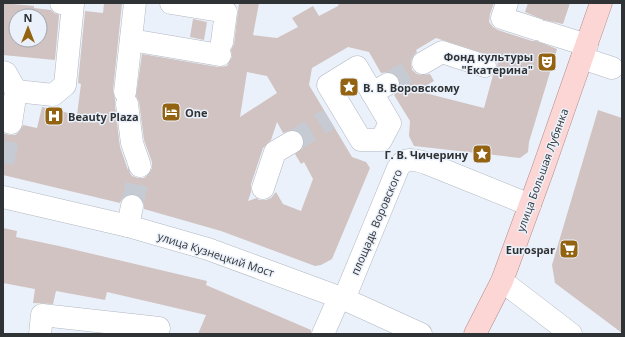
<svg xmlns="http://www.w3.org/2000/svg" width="625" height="337" viewBox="0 0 625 337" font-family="'Open Sans',sans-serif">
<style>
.building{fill:#d0c3c1;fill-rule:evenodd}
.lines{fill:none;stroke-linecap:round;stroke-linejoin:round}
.minor-tunnel{stroke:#c6cbd3;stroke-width:22;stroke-dasharray:22 11;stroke-linecap:butt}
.minor-casing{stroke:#b2b8c1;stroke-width:23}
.major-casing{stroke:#b38b8a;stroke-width:23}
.minor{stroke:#fff;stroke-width:22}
.major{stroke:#fcd6d4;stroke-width:22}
.labels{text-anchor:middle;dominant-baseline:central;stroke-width:3;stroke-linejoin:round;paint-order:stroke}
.poi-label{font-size:11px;font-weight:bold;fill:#303336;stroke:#ebf1fa;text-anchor:end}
.street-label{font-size:11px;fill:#303336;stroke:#ebf1fa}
</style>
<rect width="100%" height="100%" fill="#ebf1fa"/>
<!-- building -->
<g class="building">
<path d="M3 3 34 6V8L51 10 54 13 59 15 55 60 3 55ZM16 16H40V40H16Z"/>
<path d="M104 3H122L113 91 115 99V106L120 147 128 170 132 176 138 178H144L149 174 152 168V162L144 140 139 102 136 96 142 54 218 67 227 66 232 57 231 50 234 44 239 3H259L253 35 277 38 298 27 292 18 313 6 319 16 338 6 339 3H494L490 14 489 22 493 27 498 30 532 41H537L557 49 529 142 528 152 520 158 414 146 409 136 410 121 394 95 399 90 400 84 399 78 395 73 389 72 381 73 369 52 348 47 312 68 309 85 352 157 366 162 370 168 332 259 321 265 315 266 221 231 144 209V202L140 196 135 194H128L123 197 120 203 3 175V133L9 135H15L20 131 23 125 37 128 42 107 77 115 81 84 78 83 85 11 103 13ZM436 38 498 58 497 69 493 75 484 108 417 91 434 81 430 74 423 75 417 74 412 70 411 63 412 57 417 52 416 50ZM247 72 267 76 277 93 240 117ZM277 122 283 133 292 130 298 131 303 135 304 142 303 148 295 154 301 164 304 162 313 179 301 211 283 204 276 192 271 198 266 200H259L257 198 248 201 251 192V184L263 148 271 140Z"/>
<path d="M528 3H570L563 24 544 20 525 12Z"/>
<path d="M193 19 207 22 204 40 190 37Z"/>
<path d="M598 110 622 118V333L555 283 552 265Z"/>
<path d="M3 228 17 231 16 237 59 246 207 281 206 285 311 330V334H198L206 315 107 292 105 300 56 291 53 304 33 303 35 289 3 283Z"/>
</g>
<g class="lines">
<!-- minor-tunnel -->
<g class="minor-tunnel">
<path d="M388 84 423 63"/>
<path d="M292 142 329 119"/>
<path d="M3 163 11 123"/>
<path d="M132 206 140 166"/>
</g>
<defs>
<g id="minor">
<path d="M171 3 226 12 222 42"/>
<path d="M507 3 502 18 536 29"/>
<path d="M545 32 587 45"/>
<path d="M131 40 220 55"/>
<path d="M582 58 612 68"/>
<path d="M423 63 442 52 485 66"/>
<path d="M357 67 390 123 381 140H361L328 85Z"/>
<path d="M3 72 6 73 16 91 11 123"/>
<path d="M16 91 53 95 65 85 73 4 61 3"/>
<path d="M125 92 135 3"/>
<path d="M372 93 388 84"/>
<path d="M127 104 132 143 140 166"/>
<path d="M263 188 275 152 292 142"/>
<path d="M3 197 128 226 208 249 344 299 421 334"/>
<path d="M128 226 132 206"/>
<path d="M502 281 571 334"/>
<path d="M344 299 398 168C405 156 415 160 426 163L530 205"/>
<path d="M40 334 42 315 159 328"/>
<path d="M323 334 339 298"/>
</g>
<path id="major" d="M475 334 502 281 542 172 601 3"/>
</defs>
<!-- minor casing -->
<use href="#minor" class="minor-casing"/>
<!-- major casing -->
<use href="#major" class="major-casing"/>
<!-- minor -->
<use href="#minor" class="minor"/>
<!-- major -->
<use href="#major" class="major"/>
</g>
<!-- icons -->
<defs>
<symbol id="theatre-square" viewBox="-11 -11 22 22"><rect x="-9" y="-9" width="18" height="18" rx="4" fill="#936311" stroke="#ebf1fa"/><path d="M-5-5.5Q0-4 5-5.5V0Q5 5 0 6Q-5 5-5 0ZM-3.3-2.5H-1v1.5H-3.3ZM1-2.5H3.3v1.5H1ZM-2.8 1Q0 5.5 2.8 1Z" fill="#fff"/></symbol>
<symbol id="sight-square" viewBox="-11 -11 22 22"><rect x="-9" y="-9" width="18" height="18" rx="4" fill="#936311" stroke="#ebf1fa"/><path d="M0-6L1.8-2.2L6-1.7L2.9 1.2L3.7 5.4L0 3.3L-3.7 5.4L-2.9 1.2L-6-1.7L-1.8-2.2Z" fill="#fff"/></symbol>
<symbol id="hotel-square" viewBox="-11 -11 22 22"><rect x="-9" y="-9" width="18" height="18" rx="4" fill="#936311" stroke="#ebf1fa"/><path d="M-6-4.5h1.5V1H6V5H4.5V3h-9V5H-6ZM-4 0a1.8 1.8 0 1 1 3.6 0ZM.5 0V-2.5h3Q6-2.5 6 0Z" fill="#fff"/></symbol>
<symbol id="hospital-square" viewBox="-11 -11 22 22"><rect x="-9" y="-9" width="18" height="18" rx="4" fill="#936311" stroke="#ebf1fa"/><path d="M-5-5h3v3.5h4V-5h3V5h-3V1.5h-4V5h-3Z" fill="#fff"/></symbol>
<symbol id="supermarket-square" viewBox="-11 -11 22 22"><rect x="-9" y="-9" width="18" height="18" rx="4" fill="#936311" stroke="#ebf1fa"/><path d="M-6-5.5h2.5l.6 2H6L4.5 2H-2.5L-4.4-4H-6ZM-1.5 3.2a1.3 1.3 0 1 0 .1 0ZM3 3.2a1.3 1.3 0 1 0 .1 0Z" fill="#fff"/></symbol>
</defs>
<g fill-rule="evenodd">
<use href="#theatre-square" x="536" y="51" width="22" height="22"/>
<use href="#sight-square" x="338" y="76" width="22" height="22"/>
<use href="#hotel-square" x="160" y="101" width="22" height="22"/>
<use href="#hospital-square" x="43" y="105" width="22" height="22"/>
<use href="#sight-square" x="471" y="143" width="22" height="22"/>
<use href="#supermarket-square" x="558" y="238" width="22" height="22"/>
</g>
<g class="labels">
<!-- poi labels -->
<g class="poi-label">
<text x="533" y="56">Фонд культуры<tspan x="533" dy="13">"Екатерина"</tspan></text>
<text x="363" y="87" text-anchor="start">В. В. Воровскому</text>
<text x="185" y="112" text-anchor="start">One</text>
<text x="68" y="116" text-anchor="start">Beauty Plaza</text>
<text x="468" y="154">Г. В. Чичерину</text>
<text x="555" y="249">Eurospar</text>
</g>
<!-- street labels -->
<g class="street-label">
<text transform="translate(542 170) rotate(-70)">улица Большая Лубянка</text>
<text transform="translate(376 222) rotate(-67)">площадь Воровского</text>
<text transform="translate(216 254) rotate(18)">улица Кузнецкий Мост</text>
</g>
</g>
<!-- border -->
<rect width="625" height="337" fill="none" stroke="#303336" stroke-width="8"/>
<!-- north arrow -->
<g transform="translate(28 28)"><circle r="19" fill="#ebf1fa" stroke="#a0a5ac"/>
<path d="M0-3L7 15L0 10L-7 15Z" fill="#936311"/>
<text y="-6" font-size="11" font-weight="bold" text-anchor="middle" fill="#303336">N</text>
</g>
</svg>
